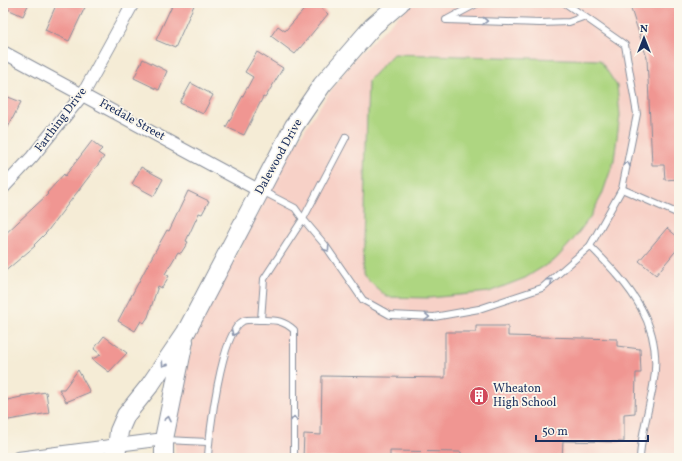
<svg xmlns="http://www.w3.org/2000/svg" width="682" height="461" viewBox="0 0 682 461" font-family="Vollkorn,serif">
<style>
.built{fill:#f7d1c7}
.green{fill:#aed681;stroke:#648270}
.building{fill:#f09692}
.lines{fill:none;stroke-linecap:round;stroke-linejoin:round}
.lane-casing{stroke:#888e9a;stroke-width:8}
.street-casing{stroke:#888e9a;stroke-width:14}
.secondary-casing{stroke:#888e9a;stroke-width:20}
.lane{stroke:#fff;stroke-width:6}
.street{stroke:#fff;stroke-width:12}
.secondary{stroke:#fff;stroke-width:18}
.oneway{stroke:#8d97ae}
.labels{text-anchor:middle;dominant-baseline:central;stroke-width:3.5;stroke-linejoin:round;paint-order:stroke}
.street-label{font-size:12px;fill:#1b2f5e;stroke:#fbf7ec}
.poi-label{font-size:12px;fill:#1b2f5e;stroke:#fbf7ec;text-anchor:start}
</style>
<rect width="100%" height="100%" fill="#fbf7ec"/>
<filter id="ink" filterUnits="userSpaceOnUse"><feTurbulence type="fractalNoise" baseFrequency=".025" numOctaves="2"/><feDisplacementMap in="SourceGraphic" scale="8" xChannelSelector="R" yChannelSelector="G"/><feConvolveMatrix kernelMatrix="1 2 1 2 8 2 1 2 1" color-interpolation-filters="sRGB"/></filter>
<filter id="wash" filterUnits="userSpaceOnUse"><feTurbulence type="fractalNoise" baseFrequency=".012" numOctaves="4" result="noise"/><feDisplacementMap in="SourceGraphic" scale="16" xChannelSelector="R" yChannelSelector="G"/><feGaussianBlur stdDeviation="0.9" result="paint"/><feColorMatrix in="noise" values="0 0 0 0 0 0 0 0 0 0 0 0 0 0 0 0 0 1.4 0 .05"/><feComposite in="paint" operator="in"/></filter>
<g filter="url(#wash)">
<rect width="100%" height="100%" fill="#f5ecd6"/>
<!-- built -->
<path class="built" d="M415 3H679V458H175V419L193 340 227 273 283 165 313 116 353 60 397 17Z"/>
<!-- green -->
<path class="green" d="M393 54 600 60 617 86 620 115 614 160 602 195 590 217 573 240 556 259 525 278 489 292 429 298 387 297 362 275 368 81Z"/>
<g id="blocks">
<!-- building -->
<g class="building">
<path d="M3 3H29L23 16 3 7Z"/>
<path d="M57 3H87L69 41 45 30Z"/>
<path d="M173 3H195L175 48 156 40Z"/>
<path d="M310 3H316L328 14 295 54 271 36 278 26 285 31Z"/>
<path d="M629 3H679V179L665 180 664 165H652L647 58Z"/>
<path d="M257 52 283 68 265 98 263 97 244 135 226 127 253 77 245 72Z"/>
<path d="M143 59 167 71 159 90 134 78Z"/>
<path d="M191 83 213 95 203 114 180 103Z"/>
<path d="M3 95 21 102 3 137Z"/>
<path d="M92 141 102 149 98 153 104 157 46 233 34 245 35 246 3 273V236L48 194 47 193 64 174 65 176Z"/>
<path d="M141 167 163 179 154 196 132 184Z"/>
<path d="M188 191 209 201 202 214 199 213 186 241 188 242 181 253 178 252 165 274 169 276 162 288 158 286 148 317 144 323 141 321 135 331 118 321 153 255 167 230 169 231Z"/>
<path d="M667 228 679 238V247L656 275 639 261Z"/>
<path d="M476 326H508V336L617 339V346L640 349 641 373H636L635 413 624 414V442L563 441 562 458H461V452L390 451V458H303L304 434 321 435 322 376 445 378V332H476Z"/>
<path d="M104 336 127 353 109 372 92 359 101 355 94 349Z"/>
<path d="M78 370 90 392 66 402 59 389H64Z"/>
<path d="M46 392 49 413 3 421V401L21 397V396Z"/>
</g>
</g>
</g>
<g filter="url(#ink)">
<use href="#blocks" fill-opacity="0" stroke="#888e9a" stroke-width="1"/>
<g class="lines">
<defs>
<g id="lane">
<path d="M448 19 478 3"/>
<path d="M446 20 540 23 569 22 583 17"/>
<path d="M346 137 303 219 325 245 363 300 390 315 434 317 479 309 542 288 590 246 622 189 637 114 625 45 565 3"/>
<path d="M622 189 679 214"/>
<path d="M590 246C630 286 665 325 653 386 649 410 641 433 640 458"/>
<path d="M261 320 264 279 303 219 295 208 262 191"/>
<path d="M166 440 208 442"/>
<path d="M208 458C209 434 221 332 243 321 248 319 258 320 264 320 277 320 284 321 294 330V458"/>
</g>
<g id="street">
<path d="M3 52 260 191"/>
<path d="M3 188 32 157 83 94 133 3"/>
<path d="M18 458 164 439"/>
</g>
<g id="secondary">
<path d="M116 458 119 431 126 415 150 385 186 332 294 126 322 85 373 26 400 3"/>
<path d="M164 458V439L184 341"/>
</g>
</defs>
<!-- lane casing -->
<use href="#lane" class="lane-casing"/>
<!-- street casing -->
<use href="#street" class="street-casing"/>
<!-- secondary casing -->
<use href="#secondary" class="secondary-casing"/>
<!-- lane -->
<use href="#lane" class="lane"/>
<!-- street -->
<use href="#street" class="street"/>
<!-- secondary -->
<use href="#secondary" class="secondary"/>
</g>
<!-- one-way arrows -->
<defs><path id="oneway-chevron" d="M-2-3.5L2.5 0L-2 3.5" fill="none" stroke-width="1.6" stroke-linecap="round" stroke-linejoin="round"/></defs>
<g class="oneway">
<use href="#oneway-chevron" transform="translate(485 21) rotate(2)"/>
<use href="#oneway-chevron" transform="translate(627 164) rotate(-79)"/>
<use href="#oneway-chevron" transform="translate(327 249) rotate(55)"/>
<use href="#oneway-chevron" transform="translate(550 281) rotate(-41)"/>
<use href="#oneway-chevron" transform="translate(427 317) rotate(3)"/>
<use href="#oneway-chevron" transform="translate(234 333) rotate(115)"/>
<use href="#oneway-chevron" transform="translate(164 364) rotate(125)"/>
<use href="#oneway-chevron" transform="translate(168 419) rotate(-78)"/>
<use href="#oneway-chevron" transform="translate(294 419) rotate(-89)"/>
</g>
</g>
<!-- icons -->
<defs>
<symbol id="building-disc" viewBox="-11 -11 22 22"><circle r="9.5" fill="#d1495b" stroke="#fbf7ec"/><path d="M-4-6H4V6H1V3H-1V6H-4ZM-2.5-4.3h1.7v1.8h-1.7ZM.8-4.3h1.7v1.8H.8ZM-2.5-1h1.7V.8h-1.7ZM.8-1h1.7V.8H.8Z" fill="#fff"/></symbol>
</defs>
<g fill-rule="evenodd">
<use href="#building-disc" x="468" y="385" width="22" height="22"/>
</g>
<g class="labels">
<!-- street labels -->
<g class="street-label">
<text transform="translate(61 120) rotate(-53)">Farthing Drive</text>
<text transform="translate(132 120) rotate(29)">Fredale Street</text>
<text transform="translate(279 157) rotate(-61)">Dalewood Drive</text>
</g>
<!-- poi labels -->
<g class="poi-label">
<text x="493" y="389">Wheaton<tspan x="493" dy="14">High School</tspan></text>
</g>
</g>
<!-- margin -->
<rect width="682" height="461" fill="none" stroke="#fbf7ec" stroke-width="16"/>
<!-- north arrow -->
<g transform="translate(644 38)" stroke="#fbf7ec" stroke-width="3" paint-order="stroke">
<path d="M0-3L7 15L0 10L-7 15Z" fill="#1b2f5e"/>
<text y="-6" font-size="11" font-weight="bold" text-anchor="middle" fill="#1b2f5e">N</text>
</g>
<!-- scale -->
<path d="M536 435v6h112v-6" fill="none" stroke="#1b2f5e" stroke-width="2"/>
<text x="542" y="435" font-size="12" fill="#1b2f5e" stroke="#fbf7ec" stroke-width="3" paint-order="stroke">50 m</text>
</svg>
